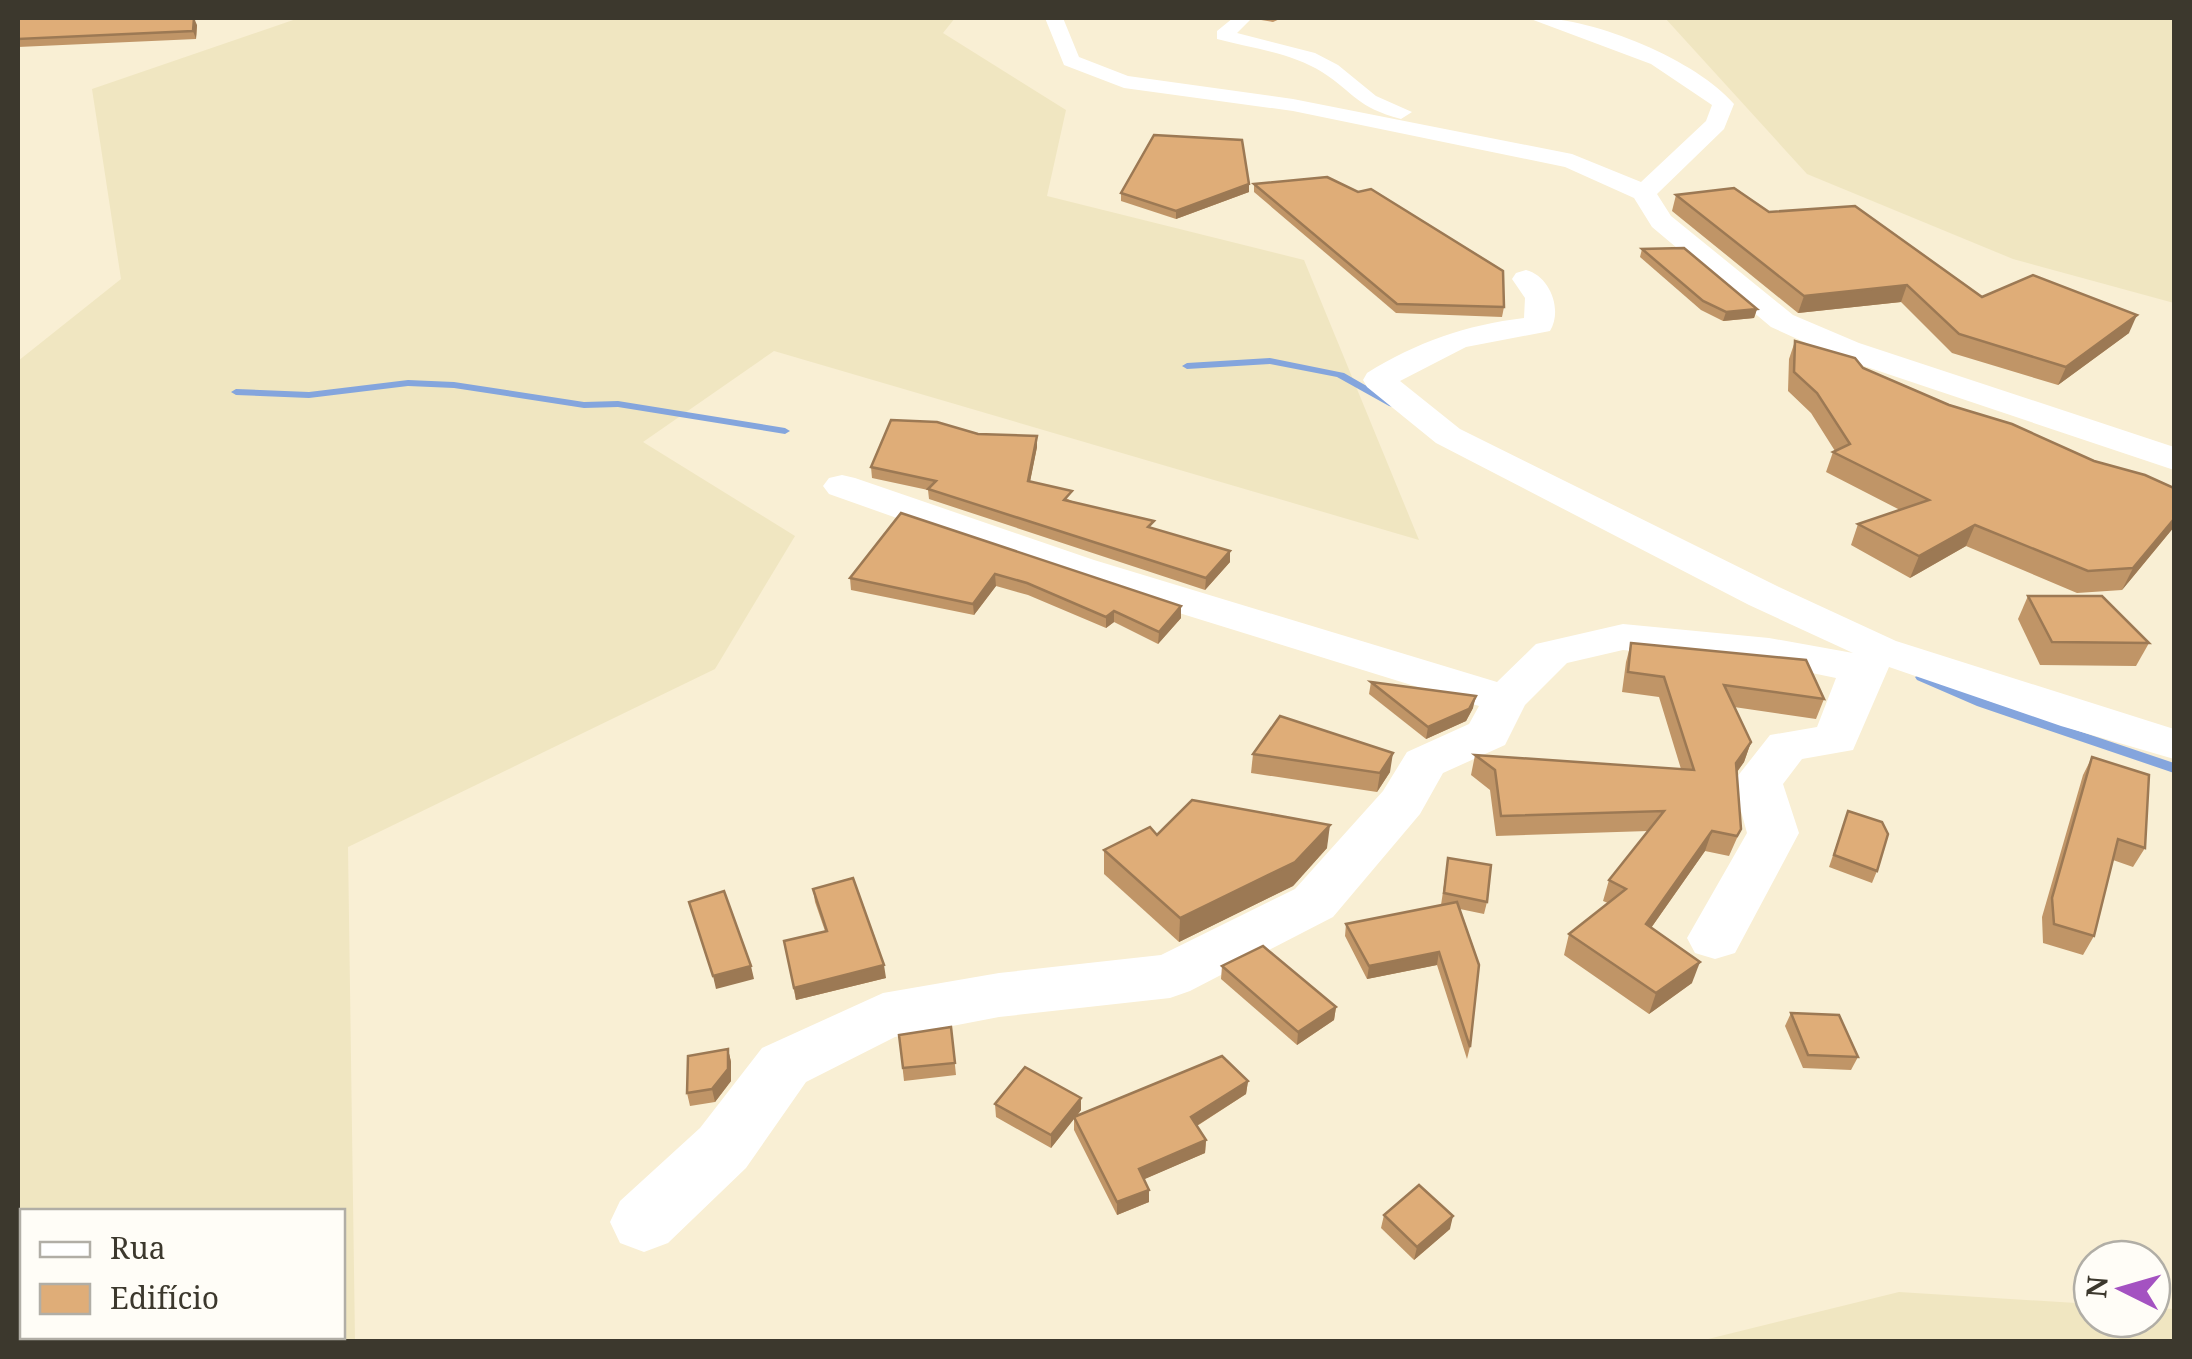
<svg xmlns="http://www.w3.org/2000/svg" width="2192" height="1359" viewBox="0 0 2192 1359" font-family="'Noto Serif',serif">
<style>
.sand{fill:#f0e6c1;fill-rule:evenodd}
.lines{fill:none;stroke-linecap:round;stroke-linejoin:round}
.stream{fill:#84a5dd;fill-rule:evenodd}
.street{fill:#fff;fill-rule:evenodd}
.wall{fill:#c09567}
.shaded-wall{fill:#9c7954}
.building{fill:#dfad78;stroke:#9c7954;stroke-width:2.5}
</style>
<rect width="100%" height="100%" fill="#f9efd4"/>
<!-- sand -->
<g class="sand">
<path d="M299 18H955L943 33 1066 110 1047 196 1304 260 1419 540 774 351 643 442 795 536 715 669 348 847 355 1341H18V361L121 279 92 89ZM22 1212H342V1336H22Z"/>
<path d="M1665 18H2174V303L2013 259 1807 174Z"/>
<path d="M1899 1292 2092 1304V1319H2152V1308L2174 1309V1341H1700Z"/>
</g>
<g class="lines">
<!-- stream -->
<g class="stream">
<path d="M1270 358 1344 373 1398 404 1393 407 1389 406 1337 377 1270 364 1187 369 1182 366 1187 363Z"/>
<path d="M408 380 454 382 584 402 618 401 785 428 790 431 785 434 618 407 584 408 454 388 408 386 309 398 236 395 231 392 236 389 309 392Z"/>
<path d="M1922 673 1987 700 2174 763V773L1977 706 1917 680 1915 677Z"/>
</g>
<!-- street -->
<g class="street">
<path d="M1045 18H1063L1079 57 1128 76 1293 99 1572 154 1641 182 1706 121 1712 105 1651 64 1528 18C1586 14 1696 59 1734 104L1724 129 1657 194 1671 216 1793 315 1859 343 2174 447V470L1837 357 1771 327 1652 227 1634 198 1565 167 1293 111 1124 88 1064 65Z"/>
<path d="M1233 18H1252L1237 33 1315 53 1338 65 1376 96 1412 112 1401 119C1356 107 1356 94 1322 72 1292 53 1251 48 1217 39V31Z"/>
<path d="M1526 270C1550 276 1563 310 1550 331L1466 347 1400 381 1460 429 1779 587 1896 641 2174 729V759L2061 726 1889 667 1853 750 1802 759 1783 784 1799 833 1735 953 1715 959 1695 953 1687 938 1747 833 1733 782 1770 735 1817 727 1836 678 1769 664 1623 650 1567 663 1525 705 1505 745 1443 773 1420 814 1333 917 1190 991 1170 998 999 1017 895 1037 806 1082 746 1168 668 1243 644 1252 620 1243 610 1222 620 1201 700 1128 762 1048 883 993 999 973 1161 955 1295 889 1383 791 1407 752 1469 724 1479 706 1066 578 829 494 823 486 829 478 842 475 855 478 1094 560 1497 682 1536 644 1623 624 1769 638 1853 653 1749 605 1436 443 1367 387 1363 380 1367 373C1417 342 1466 325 1524 318L1525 298 1512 279 1516 273Z"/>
</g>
</g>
<!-- wall -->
<g class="wall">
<path d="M18 18 197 25 196 39 18 47Z"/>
<path d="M1254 18H1282L1273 22 1255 19Z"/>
<path d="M1249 184V192L1176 219 1121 201V193Z"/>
<path d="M1254 184 1504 307 1502 317 1396 313 1254 192Z"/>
<path d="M1676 195 1769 212 1982 297 2129 333 2058 385 1952 353 1901 302 1798 313 1672 211Z"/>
<path d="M1642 249 1757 309 1754 318 1723 321 1701 310 1640 257Z"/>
<path d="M1795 341 1949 405 2094 461 2174 488V527L2122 590 2077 593 1966 546 1910 578 1851 545 1858 524 1900 510 1826 472 1833 452 1835 451 1811 413 1788 391 1789 359Z"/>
<path d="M978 434 1037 436V447L1030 481 1072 501 1153 529 1230 562 1205 590 929 499 928 490 872 478 871 467Z"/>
<path d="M901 513 1181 606V618L1158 644 1114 622 1106 628 1028 595 996 586 974 615 851 590 850 578Z"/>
<path d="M2028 596 2149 643 2136 666 2040 665 2018 619Z"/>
<path d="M1631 643 1824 699 1816 719 1734 707 1751 742 1744 762 1737 772 1741 829 1729 856 1705 851 1651 928 1692 983 1649 1014 1564 955 1569 934 1608 903 1603 901 1609 880 1648 831 1496 836 1490 790 1471 775 1475 755 1681 769 1659 697 1622 692 1626 662Z"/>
<path d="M1371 682 1473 708 1466 721 1426 739 1369 694Z"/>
<path d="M1253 754 1390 772 1377 792 1251 773Z"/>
<path d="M2092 757 2145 848 2133 867 2113 860 2094 936 2083 955 2043 943 2042 917 2083 775Z"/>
<path d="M1848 811 1877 871 1872 883 1829 867Z"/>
<path d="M1157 835 1327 848 1293 886 1179 942 1104 874V850Z"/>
<path d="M1448 858 1487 902 1484 914 1460 909 1470 1047 1467 1059 1437 965 1367 979 1345 936 1346 924 1441 905Z"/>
<path d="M813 889 886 978 796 1000 784 941 825 931 815 902Z"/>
<path d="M1222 966 1336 1007 1334 1020 1297 1045 1221 979Z"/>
<path d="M1791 1013 1858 1057 1851 1070 1803 1068 1785 1026Z"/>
<path d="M951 1027 956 1075 904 1081 899 1035Z"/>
<path d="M728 1049 731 1062V1081L715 1102 690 1106 687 1093Z"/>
<path d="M1248 1081 1246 1094 1197 1126 1206 1140 1205 1153 1144 1179 1149 1190V1202L1117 1215 1074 1130V1119L1051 1148 996 1117 995 1104 1081 1110 1077 1116Z"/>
<path d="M1384 1215 1450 1229 1414 1260 1381 1228Z"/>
</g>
<!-- shaded-wall -->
<g class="shaded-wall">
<path d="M194 18 197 25 196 39 193 31Z"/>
<path d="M1249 184V192L1176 219V211Z"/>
<path d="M1907 285 1901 302 1798 313 1804 296Z"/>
<path d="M1757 309 1754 318 1723 321 1726 312Z"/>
<path d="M2137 315 2129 333 2058 385 2066 367Z"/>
<path d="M1037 436V447L1028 492V481Z"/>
<path d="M2174 519V527L2122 590 2133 568Z"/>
<path d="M1975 525 1966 546 1910 578 1919 556Z"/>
<path d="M1230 551V562L1205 590 1206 578Z"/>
<path d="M995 574 996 586 974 615 973 604Z"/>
<path d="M1181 606V618L1158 644 1159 632Z"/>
<path d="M1114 611V622L1106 628V617Z"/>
<path d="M1476 696 1473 708 1466 721 1426 739 1428 727Z"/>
<path d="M1751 742 1744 762 1729 783 1736 763Z"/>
<path d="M1393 753 1390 772 1377 792 1380 773Z"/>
<path d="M1330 825 1327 848 1293 886 1179 942 1180 918Z"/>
<path d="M1712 831 1705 851 1639 945 1646 924Z"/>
<path d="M1439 952 1437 965 1367 979 1369 966Z"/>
<path d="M1700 962 1692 983 1649 1014 1656 993Z"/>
<path d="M884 965 886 978 796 1000 794 988Z"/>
<path d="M751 966 754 979 716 989 713 976Z"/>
<path d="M1336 1007 1334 1020 1297 1045 1298 1032Z"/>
<path d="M728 1049 731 1062V1081L715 1102 712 1089Z"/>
<path d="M1248 1081 1246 1094 1190 1130 1191 1117Z"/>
<path d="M1081 1098V1110L1051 1148V1135Z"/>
<path d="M1206 1140 1205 1153 1138 1182 1139 1169Z"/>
<path d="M1149 1190V1202L1117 1215V1202Z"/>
<path d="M1453 1216 1450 1229 1414 1260 1417 1247Z"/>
</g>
<!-- building -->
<g class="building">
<path d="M18 18H194L193 31 18 39Z"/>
<path d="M1154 135 1242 140 1249 184 1176 211 1121 193Z"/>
<path d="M1327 177 1358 192 1371 189 1503 271 1504 307 1397 304 1254 184Z"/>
<path d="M1734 188 1769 212 1855 206 1982 297 2033 275 2137 315 2066 367 1959 334 1907 285 1804 296 1676 195Z"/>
<path d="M1684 248 1757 309 1726 312 1703 301 1642 249Z"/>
<path d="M1795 341 1855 358 1863 368 1949 405 2012 424 2094 461 2145 475 2174 488V519L2133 568 2088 571 1975 525 1919 556 1858 524 1929 500 1833 452 1850 444 1817 393 1794 372Z"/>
<path d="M891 420 937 422 978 434 1037 436 1028 481 1072 491 1064 500 1154 521 1148 527 1230 551 1206 578 928 489 936 481 871 467Z"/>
<path d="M901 513 1181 606 1159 632 1114 611 1106 617 1027 583 995 574 973 604 850 578Z"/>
<path d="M2028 596H2102L2149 643 2052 642Z"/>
<path d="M1631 643 1806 660 1824 699 1724 685 1751 742 1736 763 1741 829 1737 836 1712 831 1646 924 1700 962 1656 993 1569 934 1626 889 1609 880 1664 811 1501 816 1495 770 1475 755 1694 770 1664 677 1628 672Z"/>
<path d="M1371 682 1476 696 1469 709 1428 727Z"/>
<path d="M1280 716 1393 753 1380 773 1253 754Z"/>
<path d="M2092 757 2149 775 2145 848 2118 839 2094 936 2054 924 2052 898Z"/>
<path d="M1192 800 1330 825 1295 862 1180 918 1104 850 1150 827 1157 835Z"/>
<path d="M1848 811 1882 822 1888 834 1877 871 1834 855Z"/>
<path d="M1448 858 1491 865 1487 902 1444 893Z"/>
<path d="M853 878 884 965 794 988 784 941 827 931 813 889Z"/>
<path d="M724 891 751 966 713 976 689 902Z"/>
<path d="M1457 902 1479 965 1470 1047 1439 952 1369 966 1346 924Z"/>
<path d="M1263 946 1336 1007 1298 1032 1222 966Z"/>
<path d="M1791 1013 1839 1015 1858 1057 1808 1055Z"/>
<path d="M951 1027 955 1063 903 1068 899 1035Z"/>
<path d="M728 1049V1069L712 1089 687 1093 688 1056Z"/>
<path d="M1222 1056 1248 1081 1191 1117 1206 1140 1139 1169 1149 1190 1117 1202 1074 1117Z"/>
<path d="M1025 1067 1081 1098 1051 1135 995 1104Z"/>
<path d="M1419 1185 1453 1216 1417 1247 1384 1215Z"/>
</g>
<!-- border -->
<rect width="2192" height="1359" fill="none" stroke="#3c382d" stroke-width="40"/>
<!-- legend -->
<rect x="20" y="1209" width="325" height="130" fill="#fffdf7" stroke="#b1aea6" stroke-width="2.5"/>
<rect x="40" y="1242" width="50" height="15" fill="#ffffff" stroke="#b1aea6" stroke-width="2.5"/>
<text x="110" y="1259" font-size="30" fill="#3c382d">Rua</text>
<rect x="40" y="1284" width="50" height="30" fill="#dfad78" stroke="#b1aea6" stroke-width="2.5"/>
<text x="110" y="1309" font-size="30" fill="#3c382d">Edifício</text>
<!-- north arrow -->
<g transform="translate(2122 1289) rotate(275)"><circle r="48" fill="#fffdf7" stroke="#b1aea6" stroke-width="2.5"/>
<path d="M0-8L18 38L0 25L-18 38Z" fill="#a452c1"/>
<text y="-15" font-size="28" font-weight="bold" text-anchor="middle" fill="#3c382d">N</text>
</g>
</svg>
